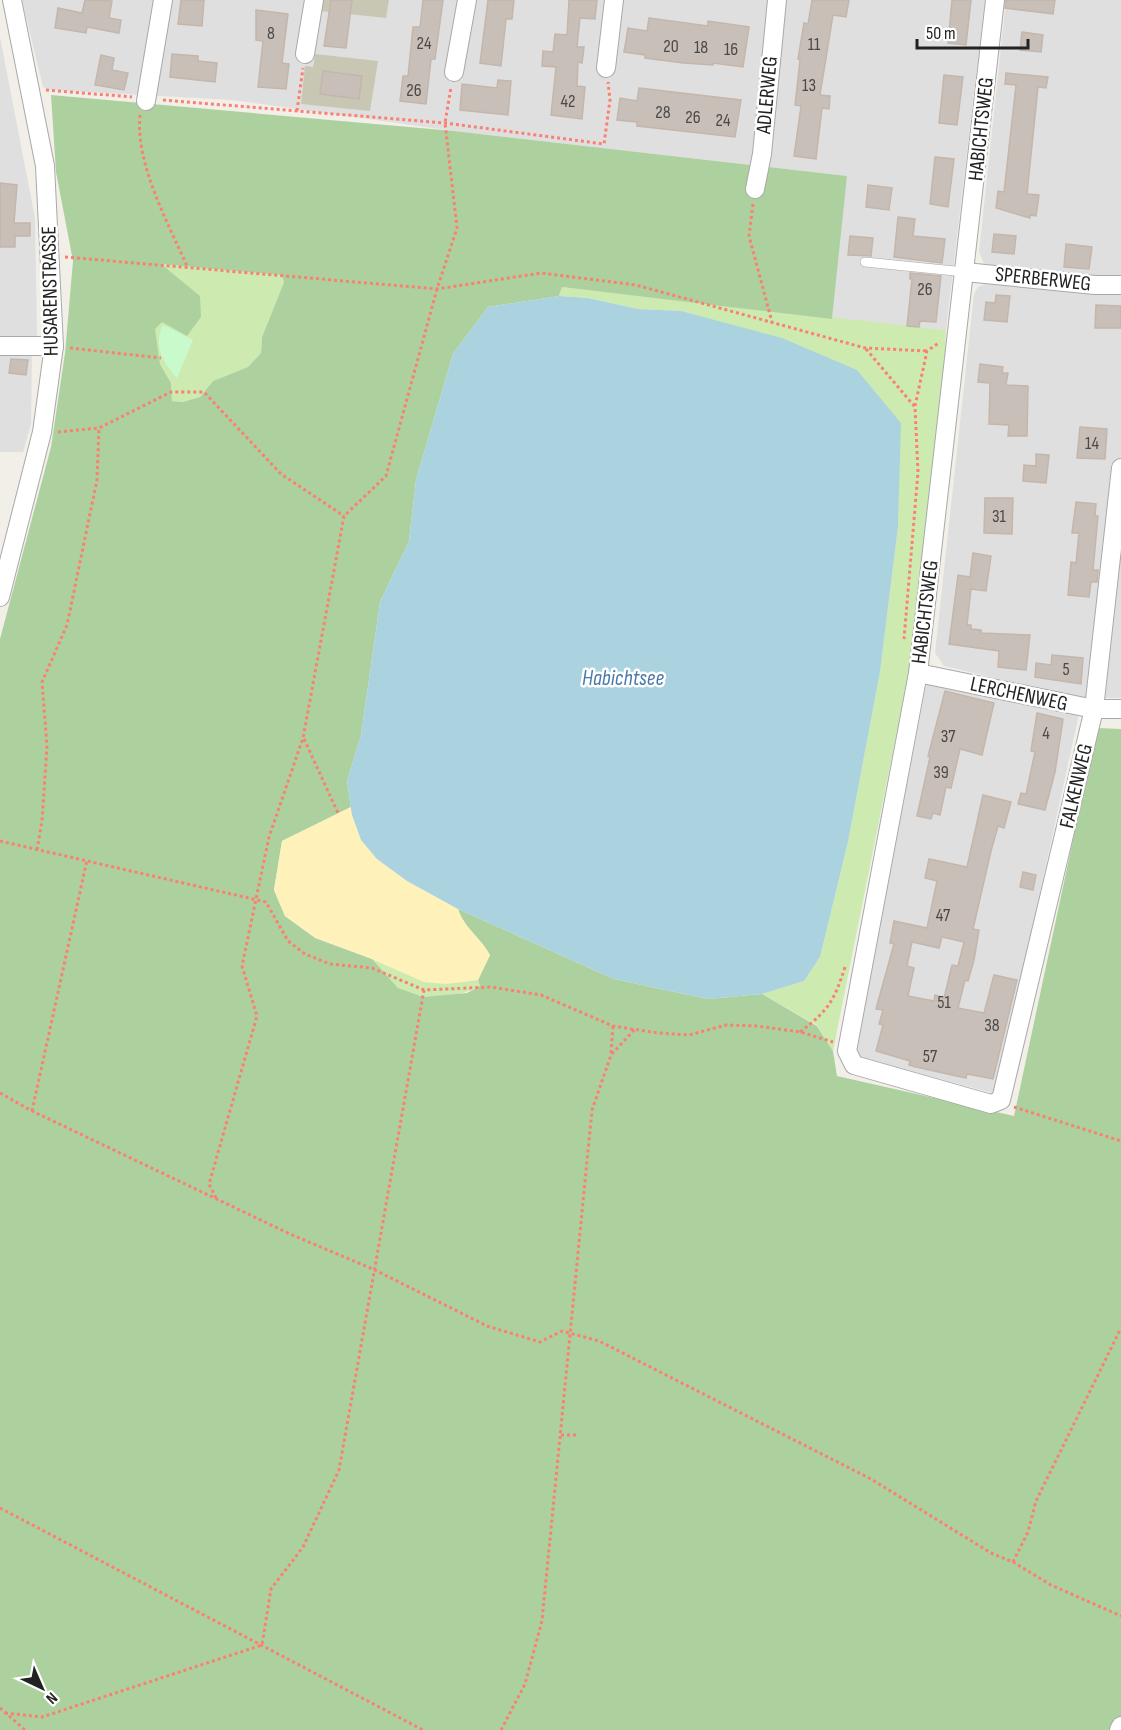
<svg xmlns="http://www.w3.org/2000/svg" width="1121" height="1730" viewBox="0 0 1121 1730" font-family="'Sofia Sans Condensed',sans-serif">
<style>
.residential{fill:#e0dfdf;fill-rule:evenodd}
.construction{fill:#c7c7b4}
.grass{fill:#cdebb0}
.forest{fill:#add19e;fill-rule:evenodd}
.sand{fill:#fff1ba}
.park{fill:#c8facc}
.water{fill:#aad3df}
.building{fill:#c7bfb8;stroke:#c4b6ab;stroke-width:1.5;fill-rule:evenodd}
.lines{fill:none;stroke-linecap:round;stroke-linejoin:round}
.lane-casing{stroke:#a9a9a9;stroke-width:10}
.street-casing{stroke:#a9a9a9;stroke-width:20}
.path{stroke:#fa8072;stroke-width:3;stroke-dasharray:3 3;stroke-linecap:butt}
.lane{stroke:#fff;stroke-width:9}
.street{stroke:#fff;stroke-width:18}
.labels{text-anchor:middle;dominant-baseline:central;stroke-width:5;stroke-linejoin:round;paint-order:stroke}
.number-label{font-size:18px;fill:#4b4948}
.street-label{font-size:21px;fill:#222;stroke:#fff}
.water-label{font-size:22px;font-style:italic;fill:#4a7aab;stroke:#fff}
</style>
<rect width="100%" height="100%" fill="#f2efe9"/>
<!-- residential -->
<g class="residential">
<path d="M22 0H321L385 18 389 0H985L946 330 832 319 846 176 454 131 232 100 49 90 43 87ZM315 54 370 111 305 67H313Z"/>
<path d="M1006 0H1121V277H1095L984 264 979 252Z"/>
<path d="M0 37 35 218 37 336 0 337Z"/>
<path d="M985 284 1121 294V698L1075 697 944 666 935 653 974 294 978 287Z"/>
<path d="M0 353 32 354 31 424 23 452H0Z"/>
<path d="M927 681 1079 714 996 1094 855 1056Z"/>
</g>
<!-- construction -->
<g class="construction">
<path d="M321 0H389L386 18 320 11Z"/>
<path d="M315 54 378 61 370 111 301 104 305 66 313 67Z"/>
</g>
<!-- grass -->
<g class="grass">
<path d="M160 264 282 275 284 282 262 337 261 353 248 367 213 381 200 397 183 402 172 401 171 383 160 364 154 329 162 322 179 281Z"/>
<path d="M562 287 946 330 943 393 909 671 833 1051 817 1025 762 994 804 981 820 957 848 842 880 672 898 527 900 423 681 311 638 309 588 298 559 296Z"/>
<path d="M372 959C418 979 426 987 478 980L480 986C459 997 419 1003 397 987 388 980 380 968 372 959Z"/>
</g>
<!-- forest -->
<path class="forest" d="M51 95 454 131 847 176 832 319 562 287 559 296 488 307 453 354 416 480 409 541 380 602 361 735 347 781 351 807 282 841 274 890 285 916 315 938 372 959 398 988 423 997 467 993 480 986 478 980 490 955C481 938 464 928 458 909L614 979 708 999 762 994 817 1026 833 1051 837 1076 1014 1116 1097 728 1121 729V1726L1119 1730H0V639L51 447 65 353 73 261 56 172ZM161 264 282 275 284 282 262 337 261 353 248 367 213 381 200 397 183 402 172 401 171 383 160 364 155 329 162 322 187 336 201 317 200 296Z"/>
<!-- sand -->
<path class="sand" d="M351 807 352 815 377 859 407 881 458 909C464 928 481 938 490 955L478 980 446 984 424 982 372 959 316 938 285 916 274 890 282 841Z"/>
<!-- park -->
<path class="park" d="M163 325 193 340 177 378C163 364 153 344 163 325Z"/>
<!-- water -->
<path class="water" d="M559 296 588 298 638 309 681 311 782 338 857 370 901 423 898 527 880 672 848 842 820 957 804 981 762 994 708 999 614 979 458 909 407 881 377 859 361 840 352 815 347 781 361 735 380 602 409 541 416 480 453 354 488 307Z"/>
<!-- building -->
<g class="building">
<path d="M85 0 112 1 109 18 121 20 119 33 87 27 86 33 55 28 58 8 82 13Z"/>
<path d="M181 0H204L202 26 178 24Z"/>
<path d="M331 0H352L346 48 324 46Z"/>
<path d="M423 0H443L435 59H431L426 104 400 101 403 76H408L413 27H420Z"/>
<path d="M488 0H514L512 19H506L501 66 480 63Z"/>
<path d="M569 0H597L595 19 580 18 577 47H584L582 63 578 62 577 86 585 87 582 119 551 115 556 67 542 66 543 51 553 52 555 34 567 35Z"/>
<path d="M812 0H849L846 17 833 15 820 95 830 96 829 109 822 108 816 159 794 156 801 106 795 105 800 60 798 59 804 23 808 24Z"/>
<path d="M952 0H971L966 45 948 43Z"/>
<path d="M1006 0H1055L1053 14 1005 8Z"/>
<path d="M256 10 288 14 282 63 289 64 286 89 258 87 263 41 256 40Z"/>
<path d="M649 18 708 26V21L749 27 743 67 713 63V65L683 63 645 58V55L624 52 628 28 647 31Z"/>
<path d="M1022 32 1043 35 1041 52 1020 50Z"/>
<path d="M172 54 198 56V61L217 63 215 82 170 77Z"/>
<path d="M101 55 114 58 112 70 128 73 124 90 95 85Z"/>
<path d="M323 71 362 76 359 99 320 94Z"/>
<path d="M1006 73 1048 77 1046 88 1038 87 1027 194 1039 195 1036 216 1030 215V218L996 208 998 191 1004 192 1016 85 1005 84Z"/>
<path d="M944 75 963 77 957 125 939 123Z"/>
<path d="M498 80 511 81 508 115 460 110 462 84 497 88Z"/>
<path d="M639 88 741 100 735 137 637 126V122L617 120 620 98 637 101Z"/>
<path d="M935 157 954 159 948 207 930 204Z"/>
<path d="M0 183 17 185 14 223H30V236H15V247H0Z"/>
<path d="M868 185 892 188 889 210 866 207Z"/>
<path d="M898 217 915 219 913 236 945 239 942 263 894 257Z"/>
<path d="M994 234 1016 236 1014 254 992 252Z"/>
<path d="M850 236 873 238 871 256 848 255Z"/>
<path d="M1066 244 1092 247 1089 269 1064 267Z"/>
<path d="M910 273 941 276 936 322 920 321 919 327 907 326 912 279H910Z"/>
<path d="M996 295 1010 296 1007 322 984 320 986 302 995 303Z"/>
<path d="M1096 305 1121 306V328H1095Z"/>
<path d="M11 359 28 360 26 375 9 373Z"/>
<path d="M980 364 1003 367 1002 373H1008L1006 385 1028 386 1027 436H1008L1009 425 989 424 990 383 978 382Z"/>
<path d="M1080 427 1107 429 1105 459 1077 458Z"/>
<path d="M1036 454 1049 455 1046 483 1023 481 1024 465 1036 466Z"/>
<path d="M985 498H1013L1012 534 984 533Z"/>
<path d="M1076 502 1096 504 1095 516H1098L1093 570H1098L1097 582H1091L1089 597 1068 595 1071 562 1076 563 1079 533H1072Z"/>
<path d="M973 553 991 556 986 591 971 589 967 625H971V629L981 630V633L1030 635 1026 670 998 667 999 651 949 644 958 575 970 577Z"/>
<path d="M1052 655 1083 658 1081 684 1035 677 1036 663 1051 665Z"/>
<path d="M945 691 994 703 982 755 960 749 951 788 946 787 940 815 933 813 931 819 917 816 930 757 928 756Z"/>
<path d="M1037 713 1063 719 1055 772 1045 810 1018 804 1021 793 1026 794 1035 752 1031 751Z"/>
<path d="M983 795 1011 802 1004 828 998 826 991 851 973 929 979 930 974 960 968 981 965 980 958 1008 984 1013 994 975 1017 980 993 1079 967 1074 966 1078 916 1067 909 1065 910 1061 876 1051 883 1025 879 1024 883 1010 876 1009 894 944 890 943 894 921 927 928 937 881 925 878 929 859 967 867ZM942 937 964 942 958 966 952 965 944 998 935 995 934 1001 908 996 914 968 907 966 912 942 939 948Z"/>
<path d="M1023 872 1036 875 1033 890 1020 887Z"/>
</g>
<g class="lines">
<defs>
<path id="lane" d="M865 262 965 272"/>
<g id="street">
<path d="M995 0 918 673 847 1051 854 1065 991 1104 1001 1100 1094 709 1121 468"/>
<path d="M305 54 314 0"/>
<path d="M606 68 614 0"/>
<path d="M454 72 467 0"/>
<path d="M146 101 163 0"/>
<path d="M755 189 762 154 777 0"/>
<path d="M965 272 1095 285H1121"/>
<path d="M0 346H54"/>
<path d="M0 597 42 432 54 346 45 166 12 0"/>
<path d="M918 673 1094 709H1121"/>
<path d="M1119 1730 1121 1726"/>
</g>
</defs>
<!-- lane casing -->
<use href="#lane" class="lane-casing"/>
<!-- street casing -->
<use href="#street" class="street-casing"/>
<!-- path -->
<g class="path">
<path d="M46 90 132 97"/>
<path d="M163 100 445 123 604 144 610 100 608 82"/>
<path d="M297 111 303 68"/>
<path d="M140 115C135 163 168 223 187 266"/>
<path d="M753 204 749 236 772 322"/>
<path d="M65 257 437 289 541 273 636 285 865 348 927 351"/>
<path d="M70 348 161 358"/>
<path d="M866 349 915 407 918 472 904 639"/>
<path d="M915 406 927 351 940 342"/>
<path d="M58 432 99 428 171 392H204L281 474 344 516"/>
<path d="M304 739 338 813"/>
<path d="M0 841 266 902 288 941 305 954 330 964 372 968 424 990 491 987 541 995 613 1026 658 1033 689 1035 726 1025 757 1026 800 1032 833 1042"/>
<path d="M37 850 42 821 47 746 42 682 67 625 97 480 99 428"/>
<path d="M800 1032C829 1010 834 1001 845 967"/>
<path d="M611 1053 613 1026"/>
<path d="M0 1093 32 1111 290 1234 375 1270 487 1326 540 1342 562 1331 599 1341 871 1479 991 1553 1013 1562 1051 1585 1121 1616"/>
<path d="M1014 1107 1121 1141"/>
<path d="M32 1111 87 860"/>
<path d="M216 1198 209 1184 257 1016 242 966 269 837 303 738 344 516 386 476 437 289 457 228 445 123 451 87"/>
<path d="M561 1435H579"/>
<path d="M0 1508 423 1730"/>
<path d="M1013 1562 1028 1532 1036 1501 1121 1328"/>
<path d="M0 1708 25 1730"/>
<path d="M5 1713 42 1717 262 1645 271 1589 303 1547 339 1470 424 990"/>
<path d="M501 1730 525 1684 542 1621 592 1110 611 1055 635 1029"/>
</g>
<!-- lane -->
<use href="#lane" class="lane"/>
<!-- street -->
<use href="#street" class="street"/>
</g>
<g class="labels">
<!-- number labels -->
<g class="number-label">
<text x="271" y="33">8</text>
<text x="424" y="43">24</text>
<text x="814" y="44">11</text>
<text x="671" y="46">20</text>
<text x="701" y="47">18</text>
<text x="731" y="49">16</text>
<text x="809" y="85">13</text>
<text x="414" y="90">26</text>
<text x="568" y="101">42</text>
<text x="663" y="112">28</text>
<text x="693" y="117">26</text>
<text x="723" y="120">24</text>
<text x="925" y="289">26</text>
<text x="1092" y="443">14</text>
<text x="999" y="516">31</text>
<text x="1066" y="669">5</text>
<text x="1046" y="733">4</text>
<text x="948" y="736">37</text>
<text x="941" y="772">39</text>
<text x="943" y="915">47</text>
<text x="944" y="1002">51</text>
<text x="992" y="1025">38</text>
<text x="930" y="1056">57</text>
</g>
<!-- street labels -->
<g class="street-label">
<text transform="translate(767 95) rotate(-85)">ADLERWEG</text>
<text transform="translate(981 129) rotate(-84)">HABICHTSWEG</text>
<text transform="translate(1043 279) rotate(6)">SPERBERWEG</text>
<text transform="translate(50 291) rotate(-91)">HUSARENSTRASSE</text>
<text transform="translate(925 612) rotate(-83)">HABICHTSWEG</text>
<text transform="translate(1019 694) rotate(12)">LERCHENWEG</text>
<text transform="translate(1076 786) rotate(-77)">FALKENWEG</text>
</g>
<!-- water labels -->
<g class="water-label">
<text x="623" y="678">Habichtsee</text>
</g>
</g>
<!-- north arrow -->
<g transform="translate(42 1688) rotate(136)" stroke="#ffffff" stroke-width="4.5" paint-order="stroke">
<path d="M0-4.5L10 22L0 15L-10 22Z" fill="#222222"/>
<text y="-9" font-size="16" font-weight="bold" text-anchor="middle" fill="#222222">N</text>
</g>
<!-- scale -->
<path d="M917 39v9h111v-9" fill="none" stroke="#222222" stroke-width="3"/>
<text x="926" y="39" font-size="18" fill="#222222" stroke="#ffffff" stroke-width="4.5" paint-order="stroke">50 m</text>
</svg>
